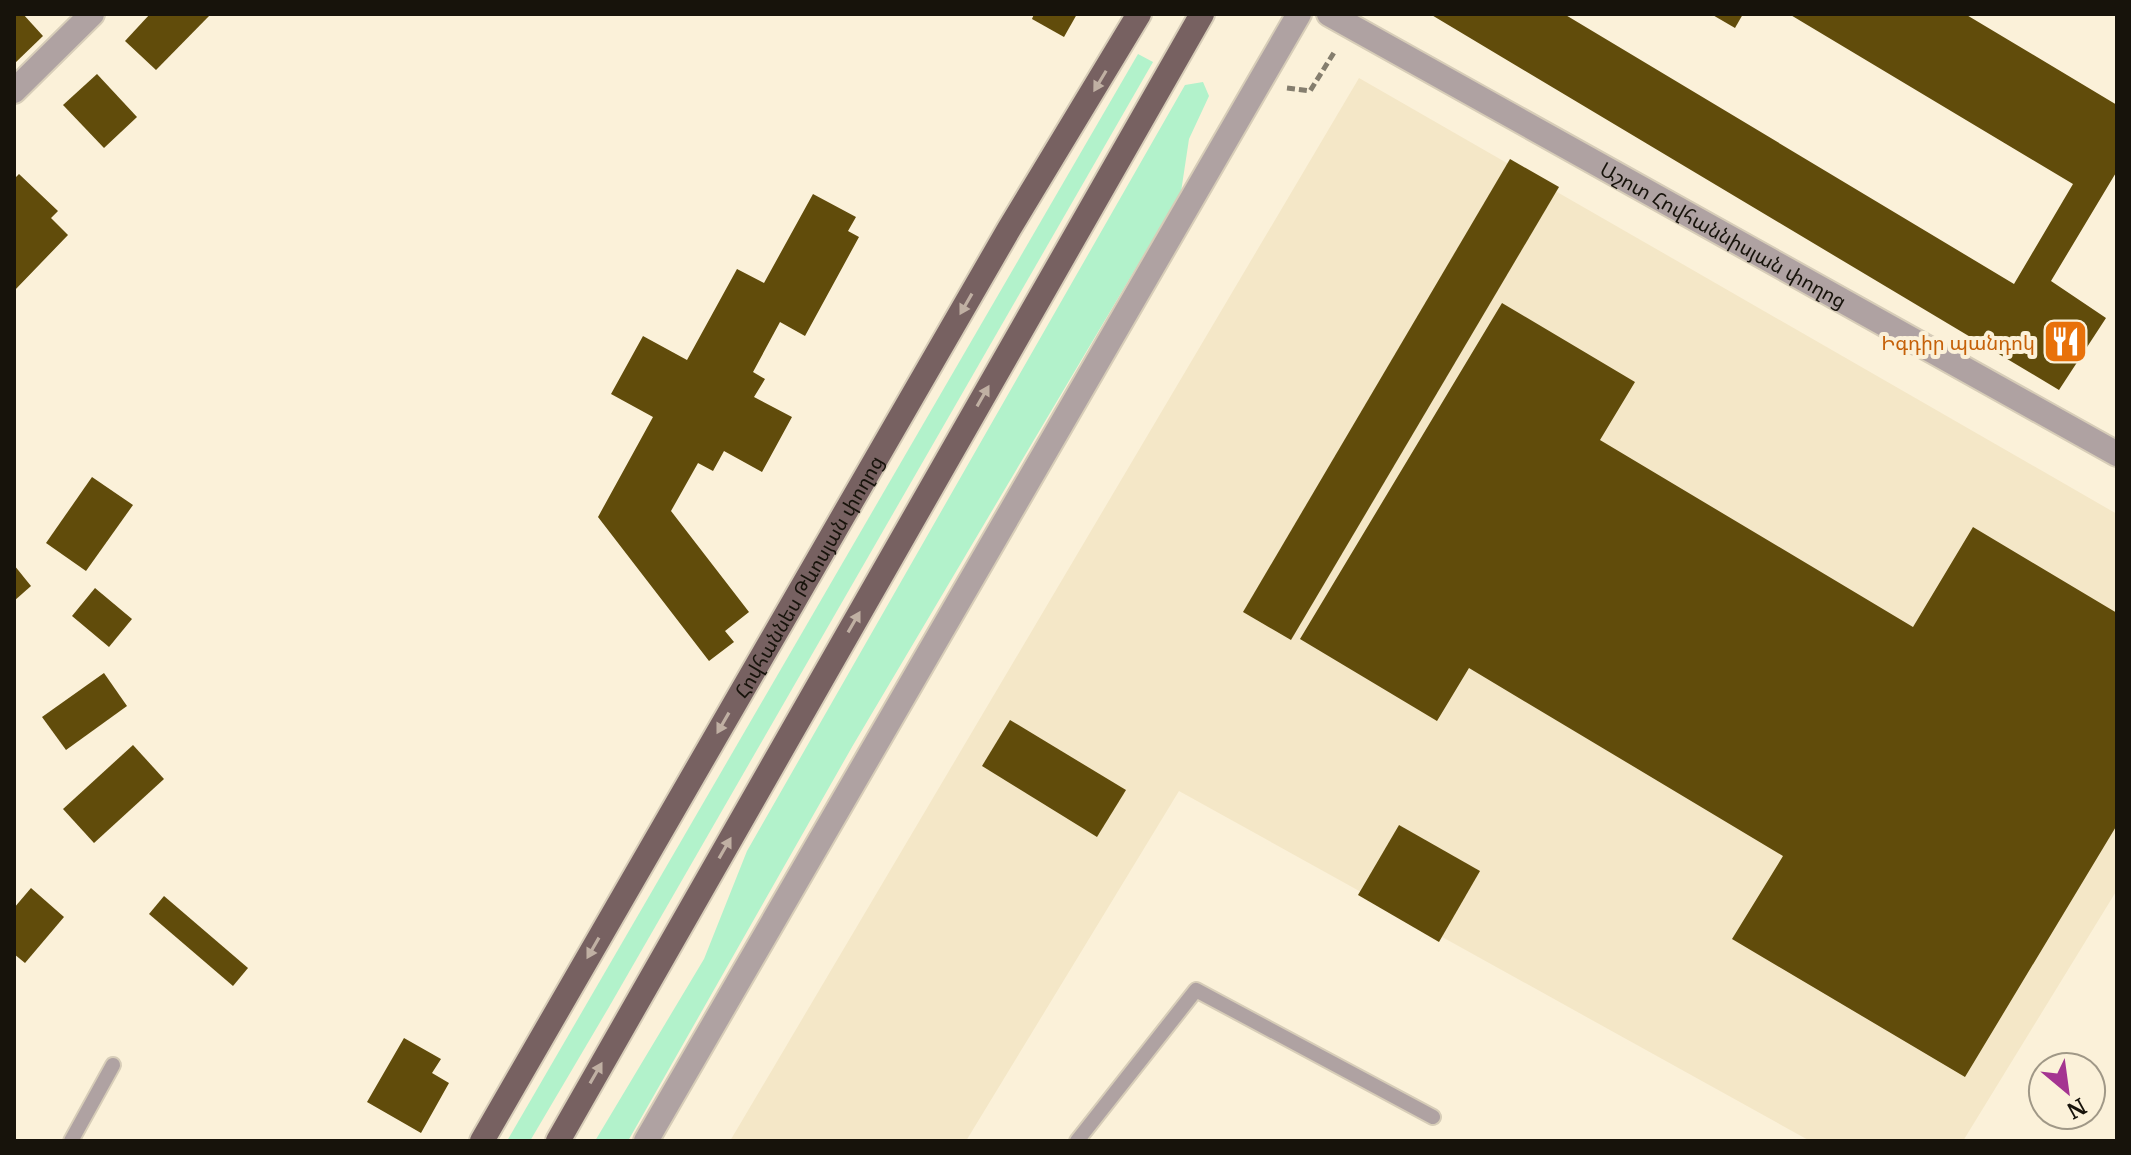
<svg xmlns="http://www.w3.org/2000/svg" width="2131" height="1155" viewBox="0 0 2131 1155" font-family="Merriweather,'Noto Sans Armenian',serif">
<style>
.built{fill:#f4e7c7}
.green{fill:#b2f2cb}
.building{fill:#614c0b}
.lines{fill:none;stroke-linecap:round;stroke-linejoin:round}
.service-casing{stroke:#d7cdb8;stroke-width:18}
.minor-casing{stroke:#d7cdb8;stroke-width:28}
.tertiary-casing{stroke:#d7cdb8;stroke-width:28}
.primary-casing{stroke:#d7cdb8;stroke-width:28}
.path{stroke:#857e6e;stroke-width:5;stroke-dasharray:8 4;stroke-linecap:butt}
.service{stroke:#afa2a2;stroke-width:14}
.minor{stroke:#afa2a2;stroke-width:24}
.tertiary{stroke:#afa2a2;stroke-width:24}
.primary{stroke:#776161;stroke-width:24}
.oneway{fill:#c0b0a3}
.labels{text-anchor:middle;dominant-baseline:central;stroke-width:8;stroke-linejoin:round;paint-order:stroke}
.street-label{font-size:20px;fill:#17130b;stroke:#fbf1d9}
.food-label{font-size:20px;fill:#c56008;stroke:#fbf1d9;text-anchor:end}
</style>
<rect width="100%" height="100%" fill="#fbf1d9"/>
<!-- built -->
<path class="built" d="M1359 78 2117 514V890L1963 1141H1810L1179 791 966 1141H730Z"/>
<!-- green -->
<g class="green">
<path d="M1138 54 1153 62 609 1007 530 1141H507Z"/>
<path d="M1203 82 1209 96 1189 139 1181 192 852 747 628 1141H595L704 959 747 851 1185 85Z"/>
</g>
<!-- building -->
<g class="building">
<path d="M14 14H23L43 36 14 64Z"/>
<path d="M150 14H211L156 70 125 41Z"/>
<path d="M1034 14H1077L1064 37 1032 19Z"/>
<path d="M1430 14H1564L2014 284 2073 184 1789 14H1965L2117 105V171L2051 281 2106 318 2059 390Z"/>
<path d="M1711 14H1743L1735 28Z"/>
<path d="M97 74 137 117 104 148 63 105Z"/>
<path d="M1510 159 1559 187 1291 640 1243 612Z"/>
<path d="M19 174 58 211 51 218 68 235 14 291V179Z"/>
<path d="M813 194 856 217 848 231 859 237 805 336 780 322 753 372 765 379 754 397 792 417 762 472 724 451 713 471 698 463 671 511 749 612 725 631 734 642 709 661 598 517 653 417 611 394 643 336 687 360 737 269 764 283Z"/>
<path d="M1502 303 1635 382 1600 440 1913 627 1973 527 2117 613V825L1965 1077 1732 939 1783 856 1469 668 1437 721 1300 639Z"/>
<path d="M92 477 133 505 86 571 46 543Z"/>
<path d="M14 565 31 586 14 601Z"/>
<path d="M95 588 132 619 109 647 72 616Z"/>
<path d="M104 673 127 706 66 750 42 717Z"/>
<path d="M1010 720 1126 790 1097 837 982 766Z"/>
<path d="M133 745 164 779 94 843 63 809Z"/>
<path d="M1399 825 1480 871 1439 942 1358 895Z"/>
<path d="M31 888 64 917 25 963 14 954V908Z"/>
<path d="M164 896 248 968 233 986 149 914Z"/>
<path d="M404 1038 441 1059 432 1073 449 1083 421 1133 367 1102Z"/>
</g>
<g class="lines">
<defs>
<g id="service">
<path d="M71 1141 113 1065"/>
<path d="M1077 1141 1196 990 1433 1117"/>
</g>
<path id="minor" d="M14 91 92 14"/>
<g id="tertiary">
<path id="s1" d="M1329 14 2117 454"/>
<path d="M646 1141 1299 14"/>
</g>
<g id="primary">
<path id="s2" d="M482 1141 1009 229 1139 14"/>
<path d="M558 1141 1202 14"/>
</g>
</defs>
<!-- service casing -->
<use href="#service" class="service-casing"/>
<!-- minor casing -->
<use href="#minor" class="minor-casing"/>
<!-- tertiary casing -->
<use href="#tertiary" class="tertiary-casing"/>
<!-- primary casing -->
<use href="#primary" class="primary-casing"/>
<!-- path -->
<path class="path" d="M1287 88 1310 91 1335 51"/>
<!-- service -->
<use href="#service" class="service"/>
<!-- minor -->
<use href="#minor" class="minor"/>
<!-- tertiary -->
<use href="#tertiary" class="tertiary"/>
<!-- primary -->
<use href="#primary" class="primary"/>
</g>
<!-- one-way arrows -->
<defs><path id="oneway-solid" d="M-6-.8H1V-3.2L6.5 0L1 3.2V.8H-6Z" transform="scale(2)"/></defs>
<g class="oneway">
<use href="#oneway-solid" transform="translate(1100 81) rotate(121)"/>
<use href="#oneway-solid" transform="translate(966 304) rotate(120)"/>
<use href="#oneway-solid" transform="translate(983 396) rotate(-60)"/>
<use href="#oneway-solid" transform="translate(854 622) rotate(-60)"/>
<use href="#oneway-solid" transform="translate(723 723) rotate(120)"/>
<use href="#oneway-solid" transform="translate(725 848) rotate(-60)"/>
<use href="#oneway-solid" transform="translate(593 948) rotate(120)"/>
<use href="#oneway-solid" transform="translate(596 1073) rotate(-60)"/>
</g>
<!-- icons -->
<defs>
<symbol id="restaurant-square" viewBox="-11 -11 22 22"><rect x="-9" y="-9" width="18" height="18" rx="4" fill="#e8710a" stroke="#fbf1d9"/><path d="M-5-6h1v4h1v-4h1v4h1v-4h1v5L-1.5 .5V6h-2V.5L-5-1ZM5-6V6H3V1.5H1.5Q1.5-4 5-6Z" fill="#fff"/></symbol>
</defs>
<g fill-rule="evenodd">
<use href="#restaurant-square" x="2040" y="316" width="51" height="51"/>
</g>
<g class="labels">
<!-- street labels -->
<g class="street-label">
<text stroke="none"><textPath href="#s1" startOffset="452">Աշոտ Հովհաննիսյան փողոց</textPath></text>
<text stroke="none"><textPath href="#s2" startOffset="652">Հովհաննես Թևոսյան փողոց</textPath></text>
</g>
<!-- food labels -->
<g class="food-label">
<text x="2035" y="342">Իգդիր պանդոկ</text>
</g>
</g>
<!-- border -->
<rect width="2131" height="1155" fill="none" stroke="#17130b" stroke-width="32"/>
<!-- north arrow -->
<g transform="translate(2067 1091) rotate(151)"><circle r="38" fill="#fbf1d9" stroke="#a09887" stroke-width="2"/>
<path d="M0-6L14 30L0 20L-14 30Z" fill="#a43491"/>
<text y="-12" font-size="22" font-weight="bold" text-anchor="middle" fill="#17130b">N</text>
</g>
</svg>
